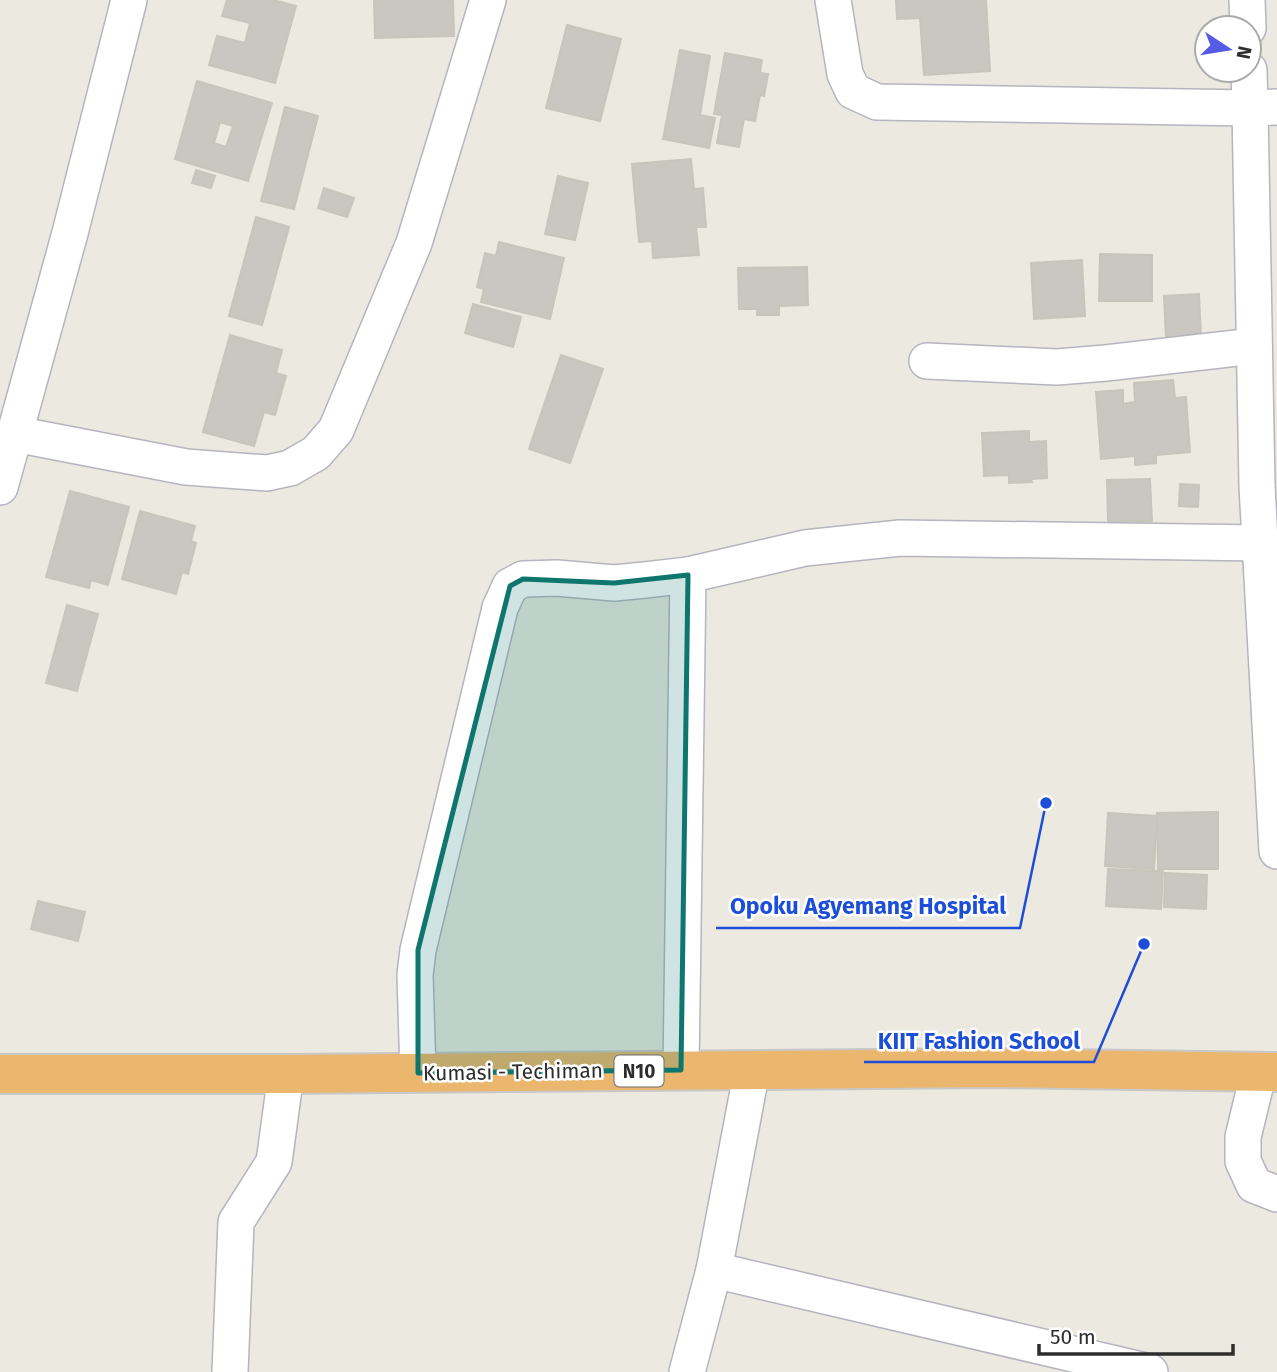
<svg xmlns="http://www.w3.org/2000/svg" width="1277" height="1372" viewBox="0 0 1277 1372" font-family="'Fira Sans',sans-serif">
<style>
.building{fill:#c9c7bf;stroke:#c8c5ba;stroke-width:2;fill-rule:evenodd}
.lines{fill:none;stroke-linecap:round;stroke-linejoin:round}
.minor-casing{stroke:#b4b5bf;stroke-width:38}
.highway-casing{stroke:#c8c8c8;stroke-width:42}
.minor{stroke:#fff;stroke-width:35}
.highway{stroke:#ebb66d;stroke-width:38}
.marked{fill:#0f766e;fill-opacity:0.2;stroke:#0f766e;stroke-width:5;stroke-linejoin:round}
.labels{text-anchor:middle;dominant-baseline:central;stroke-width:5;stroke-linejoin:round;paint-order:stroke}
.shield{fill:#fff;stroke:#6c6c6c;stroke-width:2}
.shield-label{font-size:19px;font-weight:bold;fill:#2d2d2d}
.street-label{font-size:21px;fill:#2d2d2d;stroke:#fff}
.leader{fill:none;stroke:#1d4ed8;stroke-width:2.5}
.callout-dot{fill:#1d4ed8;stroke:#fff;stroke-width:2.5}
.callout-label{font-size:23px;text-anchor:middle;font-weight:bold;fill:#1d4ed8;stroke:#fff;stroke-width:5;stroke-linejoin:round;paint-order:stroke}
</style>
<rect width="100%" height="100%" fill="#ece9e1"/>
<!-- building -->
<g class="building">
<path d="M227 0H273L296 6 275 83 209 65 217 36 245 43 250 23 222 16Z"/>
<path d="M374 0H453L454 36 375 38Z"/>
<path d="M896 0H986L990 71 924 75 920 18 897 19Z"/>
<path d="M567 25 621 39 600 121 546 108Z"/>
<path d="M680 50 710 56 700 115 715 118 709 148 663 139Z"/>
<path d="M725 53 762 60 760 73 768 74 764 96 760 95 755 121 744 119 739 147 717 143 722 115 714 114Z"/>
<path d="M197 81 272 103 248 181 175 159ZM220 122 233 126 226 147 214 143Z"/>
<path d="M285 107 318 116 294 209 261 201Z"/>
<path d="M691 159 694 189 703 188 706 227H696L699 255 653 258 652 241 639 242 632 164Z"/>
<path d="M196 170 215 176 211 188 192 183Z"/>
<path d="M558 176 588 183 575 240 545 234Z"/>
<path d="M324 188 354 198 347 217 318 208Z"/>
<path d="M256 217 289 227 262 325 229 316Z"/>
<path d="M499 242 564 258 550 319 481 302 484 289 477 287 485 253 496 256Z"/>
<path d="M1100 254 1152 255V301H1099Z"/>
<path d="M1082 260 1085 316 1034 319 1031 263Z"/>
<path d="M807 267 808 305 779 306V315H757V309H739L738 268Z"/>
<path d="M1199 294 1201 336 1166 338 1164 296Z"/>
<path d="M473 304 521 317 513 347 465 333Z"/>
<path d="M230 335 282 350 276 373 286 376 275 415 264 412 254 446 203 432Z"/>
<path d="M561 355 603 369 570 463 529 449Z"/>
<path d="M1173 380 1175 398 1186 397 1190 452 1156 455V463L1135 465V456L1101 459 1096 392 1123 390V404L1135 402 1134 383Z"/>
<path d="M1029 431V442L1046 441 1047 478 1031 479 1032 482 1009 483V475L984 476 982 433Z"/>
<path d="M1150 479 1152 521 1108 522 1107 480Z"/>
<path d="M1180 484 1199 485 1198 507 1179 506Z"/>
<path d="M70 491 129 507 108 585 91 580 89 588 46 577Z"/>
<path d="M140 511 195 526 191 541 196 543 188 574 182 572 176 594 122 579Z"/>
<path d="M67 605 98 614 77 691 46 683Z"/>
<path d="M1218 812V869H1158L1157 813Z"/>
<path d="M1108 813 1157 816 1154 869 1105 866Z"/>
<path d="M1108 869 1163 871 1161 909 1106 906Z"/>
<path d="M1165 873 1207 875 1206 909 1164 907Z"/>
<path d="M38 901 85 912 78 941 31 929Z"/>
</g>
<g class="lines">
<defs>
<g id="minor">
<path d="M833 0 845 74 853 91 877 102 1250 108 1249 70"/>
<path d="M1247 0 1248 28"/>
<path d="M1277 107 1250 108 1257 486 1277 851"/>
<path d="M927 361 1057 367 1106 363 1254 346"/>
<path d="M15 434 186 467 267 473 290 468 316 453 336 430 414 243 488 0"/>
<path d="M0 487 70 233 129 0"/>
<path d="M681 1070 688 575"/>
<path d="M1259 1071 1243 1137V1161L1254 1185 1277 1194"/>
<path d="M418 1073 415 975 418 950 500 608 510 586 523 579 557 578 614 583 645 580 688 575 805 548 900 538 1260 543"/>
<path d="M714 1270 1150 1372"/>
<path d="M230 1372 236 1222 274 1162 286 1074"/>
<path d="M687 1372 714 1270 752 1070"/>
</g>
<path id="highway" d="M0 1074H286L991 1068 1277 1072"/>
</defs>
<!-- minor casing -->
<use href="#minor" class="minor-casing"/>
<!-- highway casing -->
<use href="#highway" class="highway-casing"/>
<!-- minor -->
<use href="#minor" class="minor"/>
<!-- highway -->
<use href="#highway" class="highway"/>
</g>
<!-- marked area -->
<path class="marked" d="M688 575 681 1070 418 1073V950L510 586 523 579 614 583Z"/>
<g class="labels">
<!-- shield labels -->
<rect class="shield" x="614.5" y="1055.5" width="49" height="31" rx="5"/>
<g class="shield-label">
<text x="639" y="1071">N10</text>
</g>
<!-- street labels -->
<g class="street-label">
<text transform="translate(513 1072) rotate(-1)">Kumasi - Techiman</text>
</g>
</g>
<!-- callouts -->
<path class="leader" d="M1046 803L1020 928H716M1144 944L1094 1062H864"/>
<g class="callout-dot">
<circle cx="1046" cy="803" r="7"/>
<circle cx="1144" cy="944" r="7"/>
</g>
<g class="callout-label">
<text x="868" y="914">Opoku Agyemang Hospital</text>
<text x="979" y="1049">KIIT Fashion School</text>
</g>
<!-- north arrow -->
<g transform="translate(1228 49) rotate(102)"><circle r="33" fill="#ffffff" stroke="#ababab" stroke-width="2"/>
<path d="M0-5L12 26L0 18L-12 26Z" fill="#555be5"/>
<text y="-10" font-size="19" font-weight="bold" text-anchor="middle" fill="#2d2d2d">N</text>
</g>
<!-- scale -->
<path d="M1039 1344v10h194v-10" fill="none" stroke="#2d2d2d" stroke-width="3.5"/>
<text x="1050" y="1344" font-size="21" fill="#2d2d2d" stroke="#ffffff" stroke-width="5" paint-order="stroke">50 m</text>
</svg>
